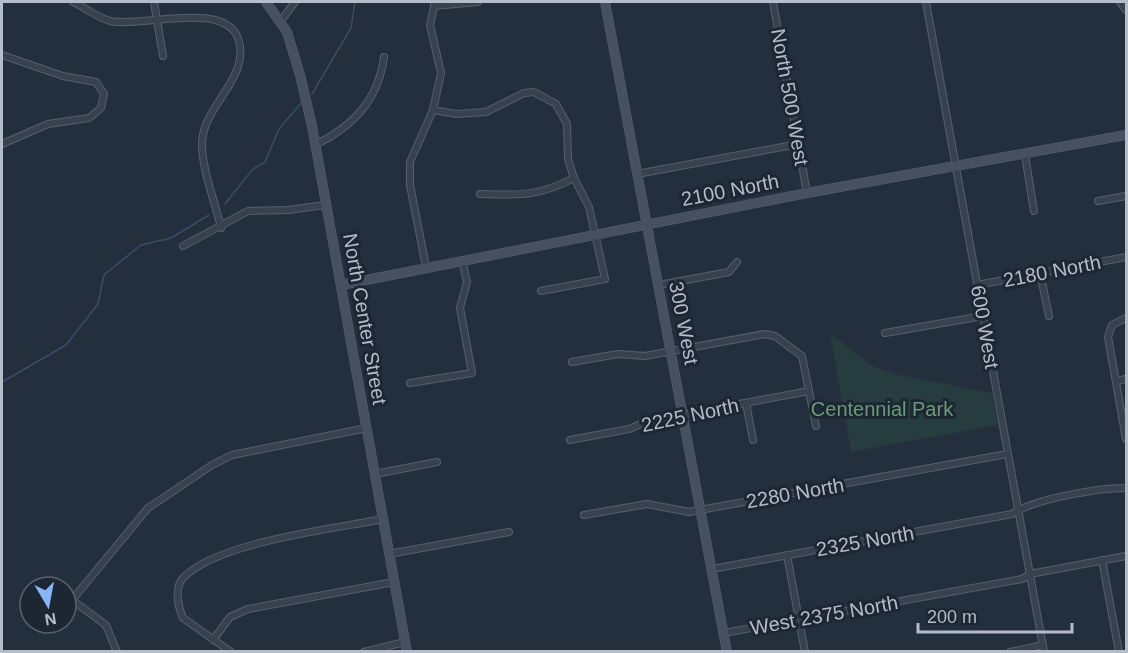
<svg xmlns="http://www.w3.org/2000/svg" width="1128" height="653" viewBox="0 0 1128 653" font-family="Helvetica,sans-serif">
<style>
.park{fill:#263c3f}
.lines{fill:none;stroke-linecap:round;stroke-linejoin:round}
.stream{stroke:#394c67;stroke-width:1.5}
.street-casing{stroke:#565f6c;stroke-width:8}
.secondary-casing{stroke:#565f6c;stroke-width:10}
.street{stroke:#38414e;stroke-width:6}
.secondary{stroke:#465061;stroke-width:9}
.labels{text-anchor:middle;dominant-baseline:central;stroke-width:6;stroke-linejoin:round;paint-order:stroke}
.street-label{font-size:20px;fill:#b4bcc9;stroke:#1d2633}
.park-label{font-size:20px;fill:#6b9a76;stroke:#1d2633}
</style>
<rect width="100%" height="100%" fill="#242f3e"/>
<!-- park -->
<path class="park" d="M830 333 872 366 899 375 992 393 998 425 851 452Z"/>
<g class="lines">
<!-- stream -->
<g class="stream">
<path d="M312 94 351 28 355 2"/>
<path d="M225 204 253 169 265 162 279 129 302 102"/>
<path d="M2 382 66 345 98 304 104 275 141 245 171 238 209 215"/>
</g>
<defs>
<g id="street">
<path d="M73 2C85 7 96 17 110 21 142 28 223 0 238 38 252 77 203 105 202 143 202 171 215 201 221 228"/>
<path d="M154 2 163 56"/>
<path d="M773 2 807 193"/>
<path d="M926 2 1044 652"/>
<path d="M1120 2 1126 10"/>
<path d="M434 6 478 2"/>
<path d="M280 22 295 2"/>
<path d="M2 55 63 76 96 82 104 94 101 108 89 118 48 124 2 144"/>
<path d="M433 110 456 114 486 112 524 93 534 92 556 104 567 124 568 159 574 178 589 207 605 279 541 291"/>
<path d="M315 145C353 126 378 101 384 57"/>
<path d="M1025 155 1034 211"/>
<path d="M637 174 798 144"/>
<path d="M480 194C520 195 537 197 574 178"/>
<path d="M1098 201 1126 196"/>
<path d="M183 246 248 211 288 210 325 205"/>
<path d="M426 267 410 185V162L433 110 441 73 430 25 435 2"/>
<path d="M1040 273 1049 316"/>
<path d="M659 285 729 272 737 262"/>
<path d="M977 285 1126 257"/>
<path d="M1126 318 1112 325 1108 337 1126 439"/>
<path d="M885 333 983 316"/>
<path d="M572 362 618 354 645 356 765 334 775 336 802 356 816 426"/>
<path d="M1116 381 1126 379"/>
<path d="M410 383 472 373 460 308 467 282 462 260"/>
<path d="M746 403 753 440"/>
<path d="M570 440 629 429 648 421 809 391"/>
<path d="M375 474 437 462"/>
<path d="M584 515 647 504 689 512 1007 454"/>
<path d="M389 554 509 532"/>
<path d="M787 555 805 652"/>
<path d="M1102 560 1119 652"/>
<path d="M712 569 1012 514C1034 499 1098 488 1126 488"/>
<path d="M724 633 1022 579 1030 574 1126 556"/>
<path d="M213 640 230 617 248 609 394 582"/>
<path d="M117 652 106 625 72 600 148 508 212 465 232 455 367 428"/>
<path d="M231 652 183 618C178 607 174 588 183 578 217 542 333 529 383 519"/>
<path d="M364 652 405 642"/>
<path d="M1010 652 1043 645"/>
</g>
<g id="secondary">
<path d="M266 2 287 32 300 75 312 126 407 652"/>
<path d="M605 2 727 652"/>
<path d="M341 285 807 193 1126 135"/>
</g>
</defs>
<!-- street casing -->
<use href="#street" class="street-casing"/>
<!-- secondary casing -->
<use href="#secondary" class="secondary-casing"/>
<!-- street -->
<use href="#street" class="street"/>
<!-- secondary -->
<use href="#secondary" class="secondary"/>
</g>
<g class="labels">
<!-- street labels -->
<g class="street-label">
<text transform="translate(790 97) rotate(80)">North 500 West</text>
<text transform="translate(730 190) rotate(-11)">2100 North</text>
<text transform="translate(1052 271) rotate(-11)">2180 North</text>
<text transform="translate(365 319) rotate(80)">North Center Street</text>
<text transform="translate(684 323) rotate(79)">300 West</text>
<text transform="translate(985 327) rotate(80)">600 West</text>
<text transform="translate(690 415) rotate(-12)">2225 North</text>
<text transform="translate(795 493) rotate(-10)">2280 North</text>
<text transform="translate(865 541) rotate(-10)">2325 North</text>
<text transform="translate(824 615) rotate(-10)">West 2375 North</text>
</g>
<!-- park labels -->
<g class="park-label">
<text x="882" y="409">Centennial Park</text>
</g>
</g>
<!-- border -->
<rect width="1128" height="653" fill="none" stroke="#b4bcc9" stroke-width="6"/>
<!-- north arrow -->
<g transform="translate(48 605) rotate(170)"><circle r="28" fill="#1d2633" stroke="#59626f" stroke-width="1.5"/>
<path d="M0-4.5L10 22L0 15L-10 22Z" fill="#8ab4f8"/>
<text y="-9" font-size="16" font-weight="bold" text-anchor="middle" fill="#b4bcc9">N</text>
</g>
<!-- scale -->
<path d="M918 623v9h154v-9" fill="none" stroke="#b4bcc9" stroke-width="3"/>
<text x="927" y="623" font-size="18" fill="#b4bcc9" stroke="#1d2633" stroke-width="4.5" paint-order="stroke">200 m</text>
</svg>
